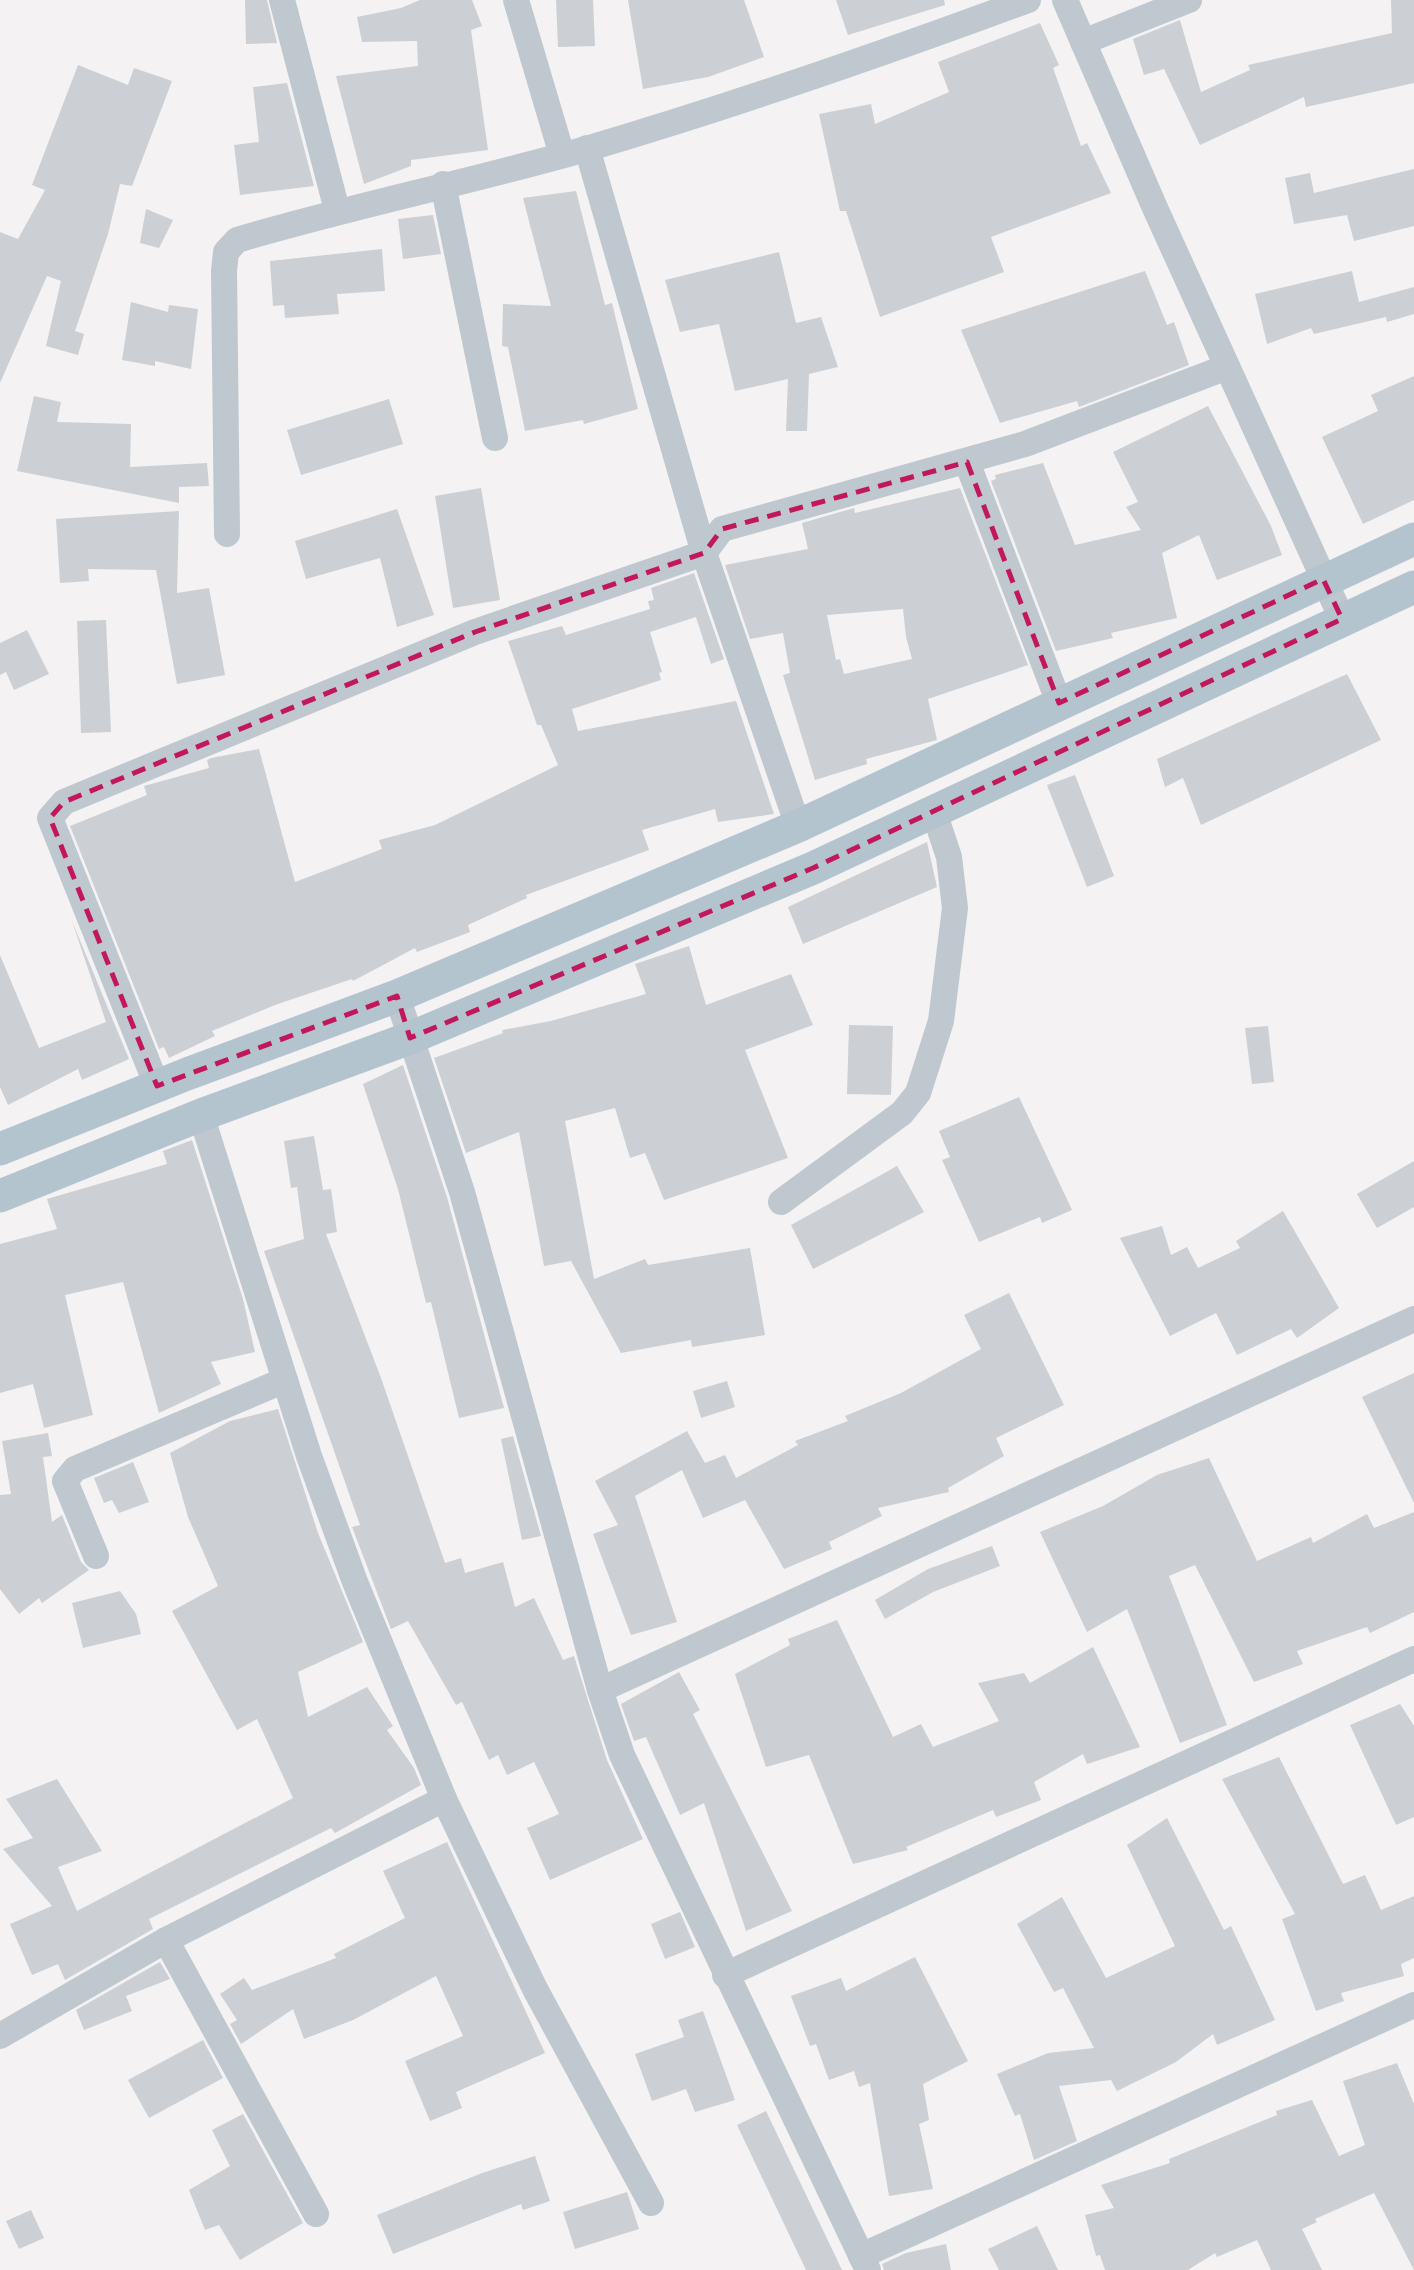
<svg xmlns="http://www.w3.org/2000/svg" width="1414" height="2270" viewBox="0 0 1414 2270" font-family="'Space Grotesk',sans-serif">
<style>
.building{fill:#ccd0d4;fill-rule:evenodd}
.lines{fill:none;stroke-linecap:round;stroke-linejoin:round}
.minor{stroke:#bec8ce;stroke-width:26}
.major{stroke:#b3c4cf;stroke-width:33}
.marked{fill:none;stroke:#c2185b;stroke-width:5;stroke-dasharray:14 9;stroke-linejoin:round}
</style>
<rect width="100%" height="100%" fill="#f4f2f2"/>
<!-- building -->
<g class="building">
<path d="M245 0H267L277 43 246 44Z"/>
<path d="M420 0H472L482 26 471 30 488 150 411 160V166L364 184 336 76 418 66 417 41 362 42 357 17 401 8Z"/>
<path d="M556 0H593L595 46 558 47Z"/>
<path d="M628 0H744L764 57 708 77 643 89Z"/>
<path d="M836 0H944L945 5 848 35Z"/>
<path d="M1391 0H1414V83L1306 107 1304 97 1200 145 1164 69 1144 75 1133 39 1180 20 1201 92 1250 70 1248 65 1392 33Z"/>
<path d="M1040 23 1059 65 1053 68 1081 146 1087 143 1111 193 991 237 1004 272 880 317 846 211H840L819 114 871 104 875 124 949 92 938 62Z"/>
<path d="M78 65 128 85 134 68 172 81 132 186 120 184 108 234 75 331 84 334 78 355 46 346 61 281 47 276 0 383V232L18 239 45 190 32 185Z"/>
<path d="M287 83 314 186 240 195 234 145 259 142 253 87Z"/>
<path d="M1414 169V226L1354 241 1347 215 1294 224 1285 178 1310 173 1314 193Z"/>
<path d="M576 191 605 305 612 303 638 409 584 424 583 420 525 431 508 347 502 346 503 304 551 306 523 198Z"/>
<path d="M146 209 173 220 159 248 140 243Z"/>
<path d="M433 215 441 254 403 259 398 219Z"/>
<path d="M382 249 385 291 337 294 339 314 285 318 284 305 273 306 270 261Z"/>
<path d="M779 252 796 323 821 317 838 367 809 374 807 431H786L788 379 735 391 719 324 680 332 665 280Z"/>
<path d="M1145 271 1167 325 1174 322 1189 365 1079 407 1077 401 1000 423 961 330Z"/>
<path d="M1352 271 1359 302 1414 287V314L1387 322 1386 317 1314 334 1311 328 1267 344 1255 294Z"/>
<path d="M131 302 168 312 169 305 198 309 191 369 155 361V366L122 360Z"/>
<path d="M1414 376V500L1363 524 1322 437 1378 411 1371 395Z"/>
<path d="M34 396 61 402 57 422 131 424 130 467 207 463 209 486 179 487V503L17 471Z"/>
<path d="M389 399 403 444 301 475 287 430Z"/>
<path d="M1208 406 1271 526 1282 555 1217 580 1199 535 1162 553 1177 618 1111 633 1113 638 1056 651 991 481 996 479 995 475 1043 463 1075 545 1141 530 1126 507 1138 502 1113 452Z"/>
<path d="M481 488 500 600 453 608 435 496Z"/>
<path d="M960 488 1028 665 928 699 937 740 866 759 867 764 815 780 783 675 790 673 783 633 750 639 725 565 808 549 802 523 854 508 855 513ZM903 609 906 637 912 659 844 674 840 659 836 660 827 615Z"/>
<path d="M397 509 434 615 397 627 380 558 306 579 295 541Z"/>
<path d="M179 511 177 593 209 588 225 675 177 684 156 570 88 569 89 581 60 583 56 519Z"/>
<path d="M694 573 724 659 711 664 696 617 650 632 662 672 659 673 661 680 572 709 578 731 736 701 774 814 718 822 715 809 642 830 649 850 526 895 527 898 468 925 470 932 417 952 415 948 353 981 352 979 275 1005 212 1031 215 1036 169 1058 164 1047 159 1049 70 826 147 795 144 786 209 768 207 760 211 758 259 749 295 882 382 849 379 840 435 825 558 765 541 725H537L508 641 562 626 566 635 650 609 648 601 654 600 651 588Z"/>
<path d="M106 620 111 732 81 733 77 621Z"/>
<path d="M27 630 49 674 14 690 6 672 0 675V643Z"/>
<path d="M1347 674 1381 740 1201 825 1183 778 1165 787 1157 759Z"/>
<path d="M1075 775 1114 876 1087 887 1047 785Z"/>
<path d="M927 842 937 887 803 944 788 907Z"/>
<path d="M72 921 129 1059 82 1080 78 1069 8 1105 0 1087V955L39 1048 106 1022Z"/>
<path d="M689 946 706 1005 791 974 813 1025 745 1050 788 1158 664 1200 645 1153 630 1158 615 1108 565 1121 594 1279 645 1259 648 1265 750 1248 765 1335 692 1347 691 1340 621 1353 571 1261 544 1266 519 1132 466 1153 434 1058 503 1033 502 1030 551 1021 646 994 635 964Z"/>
<path d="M849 1025 893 1026 891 1095 847 1094Z"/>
<path d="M1268 1026 1274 1082 1252 1084 1245 1028Z"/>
<path d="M403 1065 447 1197 504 1408 459 1418 431 1302 426 1303 398 1189 363 1084Z"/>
<path d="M1019 1097 1072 1210 1042 1223 1040 1217 979 1242 942 1160 950 1157 939 1131Z"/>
<path d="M314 1136 323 1190 331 1189 337 1232 326 1234 381 1378 445 1563 461 1558 465 1573 503 1562 515 1607 534 1598 563 1660 574 1656 607 1760 643 1839 550 1880 527 1828 559 1814 534 1762 507 1775 498 1755 489 1760 462 1702 456 1705 408 1621 391 1629 352 1527 360 1525 264 1251 304 1239 297 1187 291 1188 284 1141Z"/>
<path d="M192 1140 243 1299 255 1352 211 1362 221 1384 159 1413 123 1282 65 1295 93 1415 44 1428 33 1384 0 1393V1244L57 1229 47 1199 167 1164 163 1151Z"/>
<path d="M1414 1161V1207L1377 1228 1357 1194Z"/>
<path d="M897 1166 924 1212 813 1269 791 1225Z"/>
<path d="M1283 1211 1339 1308 1297 1338 1291 1329 1237 1355 1216 1313 1170 1336 1120 1238 1162 1226 1171 1255 1187 1247 1198 1268 1240 1248 1236 1241Z"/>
<path d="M1009 1293 1064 1405 996 1438 1004 1456 948 1488 949 1492 878 1508 882 1516 829 1542 832 1549 784 1569 745 1500 703 1518 682 1470 635 1496 677 1622 631 1635 593 1534 618 1525 595 1481 687 1431 705 1463 725 1455 736 1478 798 1445 795 1441 848 1421 845 1416 901 1393 981 1349 964 1315Z"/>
<path d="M1414 1373V1503L1362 1397Z"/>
<path d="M727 1381 735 1407 701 1418 693 1391Z"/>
<path d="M278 1409 318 1533 363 1642 298 1672 308 1717 367 1687 393 1726 387 1730 414 1768 421 1785 335 1833 331 1828 149 1919 153 1929 65 1980 58 1964 32 1975 10 1924 52 1906 3 1849 33 1838 6 1799 57 1779 102 1851 58 1867 77 1911 293 1798 257 1719 237 1730 172 1611 218 1586 188 1517 170 1453 230 1421Z"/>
<path d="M48 1433 52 1456 43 1457 52 1522 62 1515 81 1562 89 1570 42 1603 39 1598 19 1614 0 1589V1495L11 1494 2 1441Z"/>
<path d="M513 1436 541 1536 522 1540 501 1439Z"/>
<path d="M1209 1458 1257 1561 1311 1537 1313 1543 1367 1514 1374 1528 1414 1512V1612L1370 1633 1367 1627 1297 1651 1303 1664 1254 1682 1195 1565 1169 1576 1227 1725 1180 1743 1127 1609 1087 1632 1040 1532 1103 1506 1157 1475Z"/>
<path d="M133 1462 149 1502 119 1513 112 1500 104 1503 94 1478Z"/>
<path d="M992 1546 1000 1566 933 1592 885 1619 875 1600 928 1569Z"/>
<path d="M120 1591 136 1614 141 1634 83 1648 72 1603Z"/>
<path d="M837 1620 893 1737 921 1724 933 1747 999 1721 978 1683 1024 1673 1030 1683 1093 1647 1140 1747 1087 1764 1083 1754 1034 1782 1041 1800 996 1817 993 1810 906 1847 908 1850 853 1864 809 1755 766 1767 735 1674 790 1645 788 1639Z"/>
<path d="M679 1672 700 1710 693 1714 792 1911 746 1931 704 1803 680 1815 646 1737 634 1741 621 1704Z"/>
<path d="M1400 1704 1414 1726V1817L1396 1825 1350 1725Z"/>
<path d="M1279 1757 1343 1884 1365 1875 1381 1910 1414 1896V1958L1401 1964 1404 1976 1341 1993 1344 2001 1316 2011 1282 1919 1295 1914 1222 1779Z"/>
<path d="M1167 1818 1224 1930 1231 1926 1275 2020 1217 2045 1213 2034 1176 2062 1117 2091 1111 2080 1059 2086 1077 2141 1034 2160 1020 2114 1015 2116 997 2074 1048 2053 1094 2048 1063 1988 1054 1992 1017 1924 1062 1897 1106 1978 1175 1946 1127 1845Z"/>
<path d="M447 1842 545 2053 456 2092 462 2108 430 2121 405 2061 463 2036 436 1976 353 2020 304 2039 293 2009 241 2044 230 2024 237 2020 220 1994 244 1978 252 1990 336 1958 334 1954 405 1918 383 1871Z"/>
<path d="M680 1912 695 1947 665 1959 651 1924Z"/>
<path d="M915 1957 968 2061 923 2084 929 2120 919 2124 933 2189 889 2196 870 2083 859 2087 854 2071 829 2080 816 2044 810 2046 791 1996 841 1978 846 1991Z"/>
<path d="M160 1962 170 1979 126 1996 132 2011 84 2030 76 2010Z"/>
<path d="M703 2011 735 2100 695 2112 686 2089 652 2101 635 2054 684 2037 678 2020Z"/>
<path d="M203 2040 223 2078 149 2118 128 2080Z"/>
<path d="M1397 2063 1414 2104V2270L1374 2193 1315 2219 1317 2222 1302 2229 1322 2270H1271L1257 2240 1217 2257 1215 2253 1188 2270H1105L1100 2255 1096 2256 1085 2215 1114 2208 1101 2185 1170 2163 1169 2159 1277 2115 1276 2111 1312 2100 1339 2156 1365 2145 1343 2081Z"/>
<path d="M766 2111 842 2270H806L737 2125Z"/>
<path d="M243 2114 303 2223 240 2260 219 2225 205 2230 189 2190 230 2166 212 2130Z"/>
<path d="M535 2156 550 2201 523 2210 521 2204 393 2254 377 2215 482 2173Z"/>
<path d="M627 2192 639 2229 575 2249 563 2212Z"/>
<path d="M31 2210 44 2238 19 2249 6 2221Z"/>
<path d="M1037 2226 1058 2270H999L988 2249Z"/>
<path d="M946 2244 951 2270H884L882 2264 906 2253Z"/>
</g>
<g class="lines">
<!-- minor -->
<g class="minor">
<path d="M282 0 337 210"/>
<path d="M516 0 562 155"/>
<path d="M1065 0 1155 208 1342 619"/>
<path d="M1083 42 1189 0"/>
<path d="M587 148 704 553 798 826"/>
<path d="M443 184 495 438"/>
<path d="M967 462 1059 703"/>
<path d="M227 534 224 271 226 252 237 240C352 206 470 182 586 149 735 105 882 54 1028 0"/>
<path d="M397 996 462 1192 600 1690 622 1755 868 2270"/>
<path d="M157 1086 50 818 64 802 475 632 704 553 722 529 1025 444 1227 367"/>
<path d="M201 1115 309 1456 355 1582 444 1799 535 1989 651 2203"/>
<path d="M781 1202 902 1113 918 1093 941 1021 955 908 949 857 933 809"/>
<path d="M96 1556 65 1481 75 1469 285 1380"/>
<path d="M600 1690 1414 1319"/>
<path d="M166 1940 316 2214"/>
<path d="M725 1975 1414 1659"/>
<path d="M0 2036 166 1940 444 1799"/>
<path d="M861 2256 1414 2005"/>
</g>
<!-- major -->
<g class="major">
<path d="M0 1149 187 1074 397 996 798 826 1414 539"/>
<path d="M0 1196 201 1115 410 1038 813 868 1414 587"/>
</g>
</g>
<!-- marked area -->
<path class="marked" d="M967 462 1059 703 1323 579 1342 619 813 868 410 1038 397 996 157 1086 50 818 64 802 475 632 704 553 722 529Z"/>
</svg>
